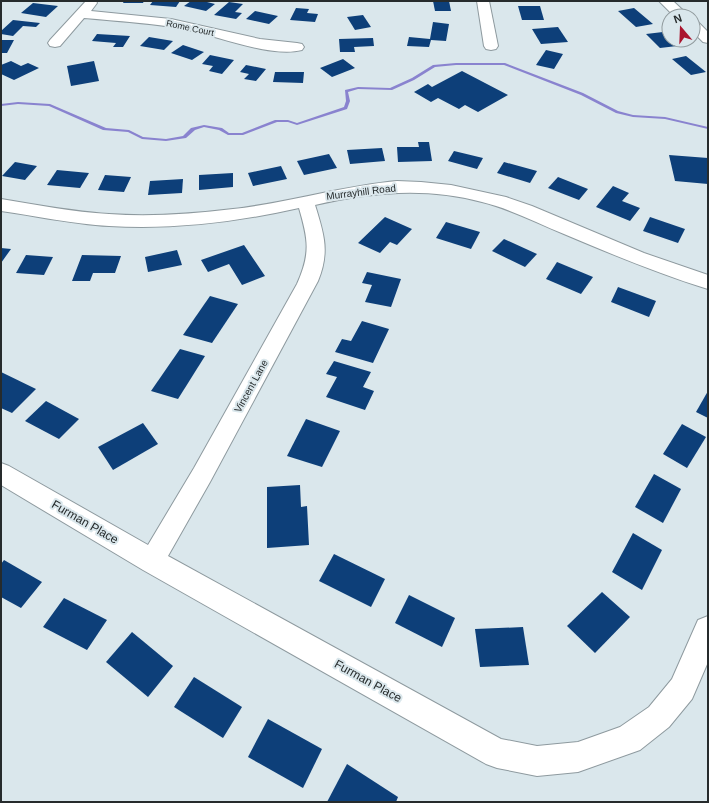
<svg xmlns="http://www.w3.org/2000/svg" width="709" height="803" viewBox="0 0 709 803" font-family="Helvetica,sans-serif">
<style>
.lines{fill:none;stroke-linecap:round;stroke-linejoin:round}
.stream{fill:#8983cf;fill-rule:evenodd}
.building{fill:#0d3f79}
.minor-casing{stroke:#8e9a9f;stroke-width:2}
.minor{fill:#fff;fill-rule:evenodd}
.labels{text-anchor:middle;dominant-baseline:central;stroke-width:4;stroke-linejoin:round;paint-order:stroke}
.far-street-label{font-size:9px;fill:#262b2c;stroke:#dae7ec}
.street-label{font-size:10px;fill:#262b2c;stroke:#dae7ec}
.near-street-label{font-size:12px;fill:#262b2c;stroke:#dae7ec}
</style>
<rect width="100%" height="100%" fill="#dae7ec"/>
<g class="lines">
<!-- stream -->
<path class="stream" d="M456 63H505L583 93 618 111 633 115 665 117 708 127V129L665 119 633 117 616 113 581 95 504 65H456L435 67 414 80 392 90 358 89 348 92 350 101 347 109 297 125 288 122H277L243 135H228L219 130 204 127 195 130 186 138 166 141 142 139 128 132 103 130 49 106 18 104 1 106V104L18 102 50 104 106 128 129 130 143 137 166 139 183 136 191 128 204 125 222 128 229 133H242L275 120H288L297 123 344 107 346 101 345 90 358 87 390 88 412 78 433 65Z"/>
</g>
<!-- building -->
<g class="building">
<path d="M124 1H144L143 3H123Z"/>
<path d="M153 1H180L176 7 150 5Z"/>
<path d="M191 1H203L215 4 206 11 184 6Z"/>
<path d="M433 1H449L451 11H435Z"/>
<path d="M229 2 243 4 235 12 242 13 236 19 214 15Z"/>
<path d="M33 3 58 6 46 17 21 13Z"/>
<path d="M518 6H540L544 20H522Z"/>
<path d="M296 8 309 9 307 13 318 14 315 22 290 20Z"/>
<path d="M634 8 653 24 636 27 618 11Z"/>
<path d="M255 11 278 16 269 24 246 19Z"/>
<path d="M363 15 371 27 355 30 347 17Z"/>
<path d="M13 20 40 23 36 27 23 26 13 36 1 34V31Z"/>
<path d="M433 22 449 24 446 41 431 40 429 47 407 46 409 37 430 39Z"/>
<path d="M558 27 568 42 541 44 532 29Z"/>
<path d="M663 32 669 38V40H671L677 46 660 48 646 34Z"/>
<path d="M97 34 130 36 123 47H113L116 43 92 41Z"/>
<path d="M149 37 173 41 164 50 140 46Z"/>
<path d="M373 38 374 46 354 47 355 52H340L339 39Z"/>
<path d="M1 40H14L7 53H1Z"/>
<path d="M183 45 204 52 192 60 171 53Z"/>
<path d="M546 50 563 54 554 69 536 65Z"/>
<path d="M210 55 234 60 222 74 209 71 213 66 202 64Z"/>
<path d="M686 56 706 72 691 75 672 59Z"/>
<path d="M343 59 355 68 332 77 320 68Z"/>
<path d="M11 61 21 66 28 63 39 68 14 80 1 74V65Z"/>
<path d="M94 61 99 81 71 86 67 66Z"/>
<path d="M246 65 266 69 256 81 244 79 249 74 240 72Z"/>
<path d="M462 71 508 95 478 112 465 105 459 109 438 98 431 102 414 92 428 84 432 87Z"/>
<path d="M275 72H304L303 83 273 82Z"/>
<path d="M418 142H429L432 161 398 162 397 147H419Z"/>
<path d="M382 148 385 161 350 164 347 150Z"/>
<path d="M454 151 483 158 477 169 448 161Z"/>
<path d="M329 154 337 168 304 175 297 161Z"/>
<path d="M669 155 708 158V184L675 181Z"/>
<path d="M15 162 37 166 25 180 2 176Z"/>
<path d="M504 162 537 171 530 183 497 173Z"/>
<path d="M281 166 287 179 253 186 248 173Z"/>
<path d="M57 170 89 173 80 188 47 185Z"/>
<path d="M233 173V187L199 190V175Z"/>
<path d="M105 175 131 177 124 192 98 190Z"/>
<path d="M558 177 588 189 579 200 548 188Z"/>
<path d="M183 179 182 193 148 195 150 181Z"/>
<path d="M613 186 629 193 622 201 640 208 630 221 596 207Z"/>
<path d="M385 217 412 229 397 245 390 242 380 253 358 243Z"/>
<path d="M650 217 685 229 678 243 643 231Z"/>
<path d="M446 222 480 232 471 249 436 238Z"/>
<path d="M504 239 537 254 525 267 492 251Z"/>
<path d="M244 245 265 276 242 285 229 264 208 272 201 260Z"/>
<path d="M1 248 11 249 1 263Z"/>
<path d="M177 250 182 265 148 272 145 257Z"/>
<path d="M26 255 53 257 44 275 16 273Z"/>
<path d="M82 255 121 256 115 273H93L90 281H72Z"/>
<path d="M557 262 593 277 581 294 546 279Z"/>
<path d="M367 272 401 279 391 307 365 302 372 285 362 283Z"/>
<path d="M618 287 656 301 649 317 611 302Z"/>
<path d="M210 296 238 304 212 343 183 335Z"/>
<path d="M362 321 389 329 373 363 335 352 342 339 351 341Z"/>
<path d="M180 349 205 356 178 399 151 391Z"/>
<path d="M334 361 371 372 363 387 374 391 365 410 326 397 337 377 326 374Z"/>
<path d="M1 372 36 389 12 413 1 408Z"/>
<path d="M708 391V418L696 412Z"/>
<path d="M46 401 79 419 59 439 25 421Z"/>
<path d="M306 419 340 431 322 467 287 456Z"/>
<path d="M143 423 158 444 113 470 98 447Z"/>
<path d="M682 424 706 437 687 468 663 454Z"/>
<path d="M654 474 681 489 663 523 635 507Z"/>
<path d="M300 485 301 507 307 506 309 545 267 548V487Z"/>
<path d="M633 533 662 550 642 590 612 572Z"/>
<path d="M334 554 385 579 371 607 319 581Z"/>
<path d="M4 560 42 582 21 608 1 597V564Z"/>
<path d="M602 592 630 617 595 653 567 626Z"/>
<path d="M409 595 455 618 442 647 395 623Z"/>
<path d="M64 598 107 620 87 650 43 627Z"/>
<path d="M523 627 529 665 480 667 475 629Z"/>
<path d="M132 632 173 666 148 697 106 662Z"/>
<path d="M194 677 242 707 223 738 174 707Z"/>
<path d="M268 719 322 749 303 788 248 757Z"/>
<path d="M347 764 398 797 396 802H327Z"/>
</g>
<g class="lines">
<defs>
<g id="minor">
<path d="M86 1H96L97 3 91 11 171 19 260 39 297 43 302 44 304 47 302 50C271 58 217 36 185 29 152 23 118 21 84 18L60 46 55 47 50 46 48 43 50 40Z"/>
<path d="M477 1H489L498 46 496 49 491 50 486 49 484 46Z"/>
<path d="M659 1H673L689 16H674Z"/>
<path d="M693 21 698 22 708 32V43L703 42 693 32Z"/>
<path d="M397 181 421 182 451 185 506 197 532 206 644 253 708 275V289C659 274 611 254 564 234 537 223 511 209 482 202 426 187 371 192 315 205 324 234 330 252 318 281L210 482 168 556 501 739 537 746 578 742 620 727 649 707 672 679 698 620 708 616V662L692 699 669 727 640 750 578 772 537 776 497 768 486 764 143 570 1 485V463L9 466 148 545 194 468 297 284C311 253 308 239 299 208 237 222 172 230 109 226 73 224 37 216 1 211V199C37 205 73 212 109 214 150 217 192 214 233 209 288 203 341 186 397 181Z"/>
</g>
</defs>
<!-- minor casing -->
<use href="#minor" class="minor-casing"/>
<!-- minor -->
<use href="#minor" class="minor"/>
</g>
<g class="labels">
<!-- far-street labels -->
<g class="far-street-label">
<text transform="translate(190 28) rotate(12)">Rome Court</text>
</g>
<!-- street labels -->
<g class="street-label">
<text transform="translate(361 192) rotate(-7)">Murrayhill Road</text>
<text transform="translate(251 386) rotate(-61)">Vincent Lane</text>
</g>
<!-- near-street labels -->
<g class="near-street-label">
<text transform="translate(85 522) rotate(30)">Furman Place</text>
<text transform="translate(368 681) rotate(29)">Furman Place</text>
</g>
</g>
<!-- border -->
<rect width="709" height="803" fill="none" stroke="#262b2c" stroke-width="4"/>
<!-- north arrow -->
<g transform="translate(681 28) rotate(341)"><circle r="19" fill="#dae7ec" stroke="#929c9f"/>
<path d="M0-3L7 15L0 10L-7 15Z" fill="#aa142e"/>
<text y="-6" font-size="11" font-weight="bold" text-anchor="middle" fill="#262b2c">N</text>
</g>
</svg>
